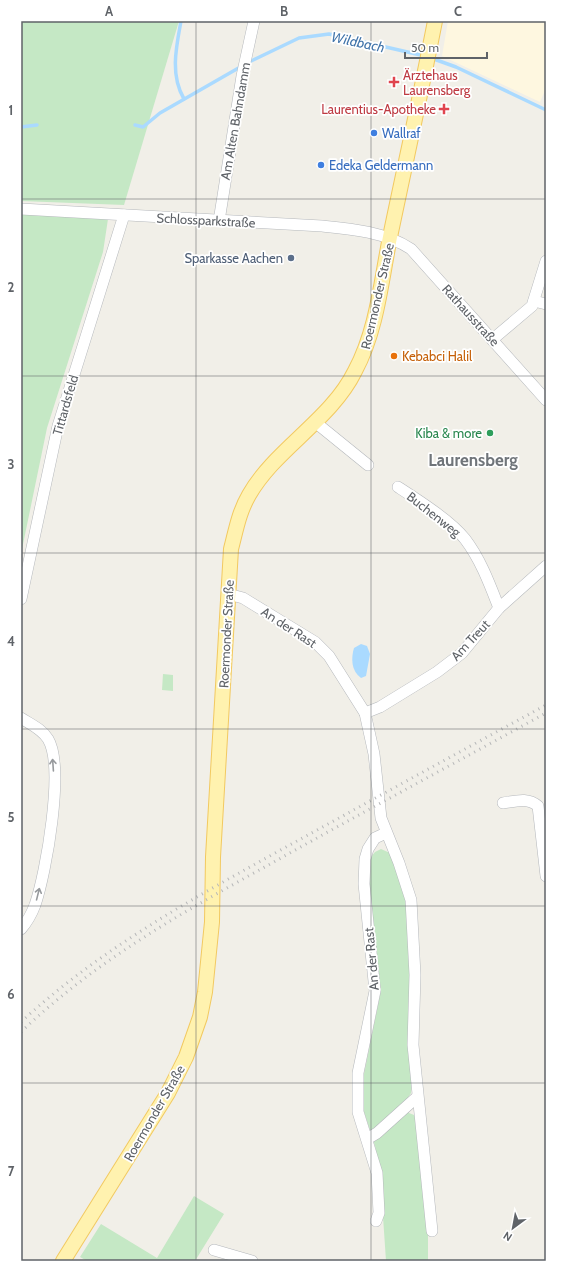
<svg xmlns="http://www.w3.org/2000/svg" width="567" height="1282" viewBox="0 0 567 1282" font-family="Cabin,sans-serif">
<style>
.commercial{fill:#fef7e0}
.green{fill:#c5e8c5}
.water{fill:#aadaff}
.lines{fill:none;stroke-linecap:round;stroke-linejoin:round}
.stream{stroke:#aadaff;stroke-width:3.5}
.minor-casing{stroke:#b5b8bc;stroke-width:12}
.major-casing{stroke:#f2c960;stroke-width:16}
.minor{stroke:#fff;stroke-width:11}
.major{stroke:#fff2af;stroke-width:14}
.rail{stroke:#b6b7b8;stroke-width:3;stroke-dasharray:1 5;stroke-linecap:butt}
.oneway{stroke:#979a9d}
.grid{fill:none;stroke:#5f6368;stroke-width:1;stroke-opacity:0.55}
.health-dot{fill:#e0444e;stroke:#fff;stroke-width:1.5}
.shop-dot{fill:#3f7fe0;stroke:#fff;stroke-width:1.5}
.service-dot{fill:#5c6f8a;stroke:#fff;stroke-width:1.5}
.food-dot{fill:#e8710a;stroke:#fff;stroke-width:1.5}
.leisure-dot{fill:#2e9e5b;stroke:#fff;stroke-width:1.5}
.labels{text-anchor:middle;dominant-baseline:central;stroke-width:3.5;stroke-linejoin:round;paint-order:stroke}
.health-label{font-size:13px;fill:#be3a42;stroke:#fff;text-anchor:start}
.street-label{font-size:13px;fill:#5f6368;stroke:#fff}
.shop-label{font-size:13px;fill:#366cbe;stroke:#fff;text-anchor:start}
.service-label{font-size:13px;fill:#4e5e75;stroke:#fff;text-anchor:end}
.food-label{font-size:13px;fill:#c56008;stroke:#fff;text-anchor:start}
.leisure-label{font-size:13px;fill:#27864d;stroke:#fff;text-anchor:end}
.water-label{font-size:14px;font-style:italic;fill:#4174aa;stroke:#fff}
.district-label{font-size:17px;font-weight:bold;fill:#70757a;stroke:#fff}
.neatline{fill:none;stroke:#5f6368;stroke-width:1.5}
.grid-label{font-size:13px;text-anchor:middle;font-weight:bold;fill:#5f6368}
</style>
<rect width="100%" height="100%" fill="#f1efe8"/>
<!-- commercial -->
<path class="commercial" d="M448 21H546V88L540 102 442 56Z"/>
<!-- green -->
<g class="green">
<path d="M21 21H179L124 205 21 201Z"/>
<path d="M21 214 108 219 103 252 47 428 21 554Z"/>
<path d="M163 674 173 675V691L162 690Z"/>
<path d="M381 849 390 853 407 902 411 975 412 1083 411 1093 407 1099 409 1113 414 1115 416 1118 428 1231V1261H386L380 1172 375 1146 364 1112V1074L381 990 372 922 370 885 371 857 375 852Z"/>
<path d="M194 1196 224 1214 195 1261H87L80 1257 101 1224 157 1258Z"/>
</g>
<!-- water -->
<path class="water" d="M361 644 367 646 370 654 366 676 361 678C351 671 351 658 354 648Z"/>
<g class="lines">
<!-- stream -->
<g class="stream">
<path d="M181 21C176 48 170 75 184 99"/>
<path d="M431 58 456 67 546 110"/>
<path d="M247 63 299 38 329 34 425 56"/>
<path d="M135 125 143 127 160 113 242 66"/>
<path d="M21 127 37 125"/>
</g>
<defs>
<g id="minor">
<path d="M21 209 322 226C352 229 385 232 411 249L546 400"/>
<path d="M219 221 242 76 254 21"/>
<path d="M534 301 546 304"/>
<path d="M493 339 532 306 546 261"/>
<path d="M315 422 368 465"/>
<path d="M398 487C418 500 451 521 465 539 481 560 490 585 499 608"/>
<path d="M228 594 243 598 315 642 329 656 365 713 374 754 381 818 399 863 411 900 415 975 413 1045 432 1231"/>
<path d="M21 599 58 426 124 215"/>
<path d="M365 713 380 707 437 672 462 653 499 608 546 566"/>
<path d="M21 718C30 724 42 729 48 739 65 767 46 873 35 905 32 913 27 922 21 929"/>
<path d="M503 803C516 801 528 797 538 806L546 876"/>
<path d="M367 1139 377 1133 417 1097"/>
<path d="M376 1221 379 1213 377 1173 358 1112V1073L375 991 364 884 365 859 368 849 375 838 386 833"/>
<path d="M214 1250 252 1261"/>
</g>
<path id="major" d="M63 1261 168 1093 186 1057 200 1017 205 992 212 922 213 857 231 549C236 530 239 512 249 495 275 449 331 420 355 371 377 330 381 282 390 237 405 165 421 93 435 21"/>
</defs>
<!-- minor casing -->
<use href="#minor" class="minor-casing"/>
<!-- major casing -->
<use href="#major" class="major-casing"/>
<!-- minor -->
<use href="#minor" class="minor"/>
<!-- major -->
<use href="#major" class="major"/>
<!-- rail -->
<g class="rail">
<path d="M21 1022C100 949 192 899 286 847 372 800 459 752 546 705"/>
<path d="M21 1032C95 961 183 912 272 863 363 812 455 763 546 713"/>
</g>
</g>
<!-- one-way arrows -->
<defs><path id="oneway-shaft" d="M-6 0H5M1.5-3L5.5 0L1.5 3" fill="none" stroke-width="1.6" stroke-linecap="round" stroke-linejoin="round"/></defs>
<g class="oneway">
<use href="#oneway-shaft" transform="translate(53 765) rotate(-94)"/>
<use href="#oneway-shaft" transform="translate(38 894) rotate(-76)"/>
</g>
<!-- grid -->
<path class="grid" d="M196 21V1261M371 21V1261M21 199H546M21 376H546M21 553H546M21 729H546M21 906H546M21 1083H546"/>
<!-- markers -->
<g class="health-dot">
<path d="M392 76h4v4h4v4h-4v4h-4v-4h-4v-4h4z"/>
<path d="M442 103h4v4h4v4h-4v4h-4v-4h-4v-4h4z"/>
</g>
<g class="shop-dot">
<circle cx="374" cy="133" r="4"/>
<circle cx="321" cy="165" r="4"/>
</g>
<circle class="service-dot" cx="291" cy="258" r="4"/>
<circle class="food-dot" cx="394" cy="356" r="4"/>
<circle class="leisure-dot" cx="490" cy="433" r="4"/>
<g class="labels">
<!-- health labels -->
<g class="health-label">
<text x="403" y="75">Ärztehaus<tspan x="403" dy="15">Laurensberg</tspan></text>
<text x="436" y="109" text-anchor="end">Laurentius-Apotheke</text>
</g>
<!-- street labels -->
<g class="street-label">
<text transform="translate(235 121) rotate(-80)">Am Alten Bahndamm</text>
<text transform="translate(206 220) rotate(3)">Schlossparkstraße</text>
<text transform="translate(377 296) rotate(-77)">Roermonder Straße</text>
<text transform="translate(471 315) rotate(48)">Rathausstraße</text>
<text transform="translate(65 405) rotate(-74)">Tittardsfeld</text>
<text transform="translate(434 514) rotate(38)">Buchenweg</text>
<text transform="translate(289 627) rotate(33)">An der Rast</text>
<text transform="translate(226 634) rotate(-87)">Roermonder Straße</text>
<text transform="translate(470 640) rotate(-47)">Am Treut</text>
<text transform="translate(371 959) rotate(-95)">An der Rast</text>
<text transform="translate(154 1113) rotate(-60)">Roermonder Straße</text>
</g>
<!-- shop labels -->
<g class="shop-label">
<text x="382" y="133">Wallraf</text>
<text x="329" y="165">Edeka Geldermann</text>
</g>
<!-- service labels -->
<g class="service-label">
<text x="283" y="258">Sparkasse Aachen</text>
</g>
<!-- food labels -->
<g class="food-label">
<text x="402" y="356">Kebabci Halil</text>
</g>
<!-- leisure labels -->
<g class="leisure-label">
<text x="482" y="433">Kiba &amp; more</text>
</g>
<!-- water labels -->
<g class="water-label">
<text transform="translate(358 42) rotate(12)">Wildbach</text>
</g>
<!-- district labels -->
<g class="district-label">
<text x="473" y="460">Laurensberg</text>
</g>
</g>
<!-- border -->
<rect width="567" height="1282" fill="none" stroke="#ffffff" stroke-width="44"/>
<!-- north arrow -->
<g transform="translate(513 1228) rotate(212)" stroke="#ffffff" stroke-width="3" paint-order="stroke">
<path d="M0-3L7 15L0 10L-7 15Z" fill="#5f6368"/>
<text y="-6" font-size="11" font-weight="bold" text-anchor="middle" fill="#5f6368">N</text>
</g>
<!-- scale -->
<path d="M405 52v6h82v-6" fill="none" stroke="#5f6368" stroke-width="2"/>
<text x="411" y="52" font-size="12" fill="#5f6368" stroke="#ffffff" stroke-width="3" paint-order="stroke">50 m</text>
<rect x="22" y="22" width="523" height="1238" class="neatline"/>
<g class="grid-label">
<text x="109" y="16">A</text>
<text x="284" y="16">B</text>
<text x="458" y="16">C</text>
<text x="11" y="115">1</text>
<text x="11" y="292">2</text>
<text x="11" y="469">3</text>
<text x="11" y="646">4</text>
<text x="11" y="822">5</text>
<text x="11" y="999">6</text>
<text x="11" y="1176">7</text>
</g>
</svg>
